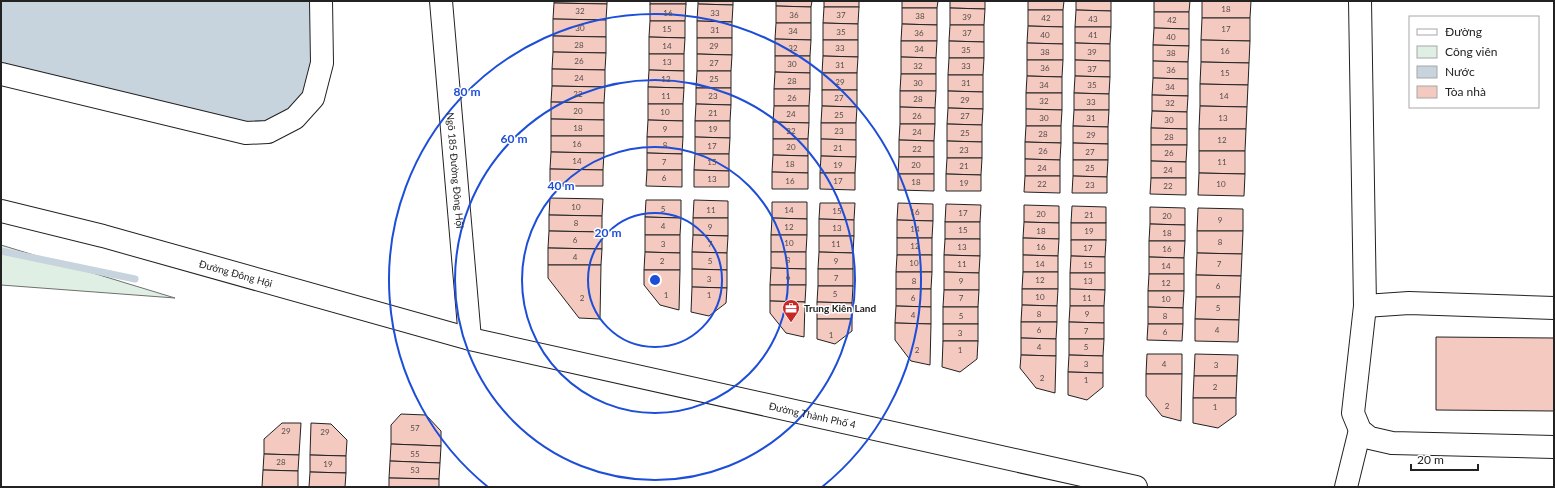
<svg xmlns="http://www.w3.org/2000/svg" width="1555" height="488" viewBox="0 0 1555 488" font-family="Lato,sans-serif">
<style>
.green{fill:#e0efe3;stroke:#6f6f6f}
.water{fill:#c7d3dd;stroke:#6f6f6f}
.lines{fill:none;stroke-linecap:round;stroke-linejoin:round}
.stream{stroke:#c7d3dd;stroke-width:7}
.building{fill:#f3c9c0;stroke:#222}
.minor-casing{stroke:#222;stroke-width:24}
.minor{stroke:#fff;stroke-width:22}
.ring{fill:none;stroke:#1d4ed8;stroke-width:2}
.labels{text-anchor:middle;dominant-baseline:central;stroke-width:3;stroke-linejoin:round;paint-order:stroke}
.number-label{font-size:8px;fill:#564c4a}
.street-label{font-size:10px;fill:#222;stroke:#fff}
.poi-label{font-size:10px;font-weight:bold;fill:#222;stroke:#fff;text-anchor:start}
.centre{fill:#1d4ed8;stroke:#fff;stroke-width:2}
.ring-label{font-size:12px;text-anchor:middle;font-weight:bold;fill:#1d4ed8;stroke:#fff;stroke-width:3;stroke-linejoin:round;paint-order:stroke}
</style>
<rect width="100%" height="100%" fill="#fff"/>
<!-- green -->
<path class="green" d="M1 245 175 298 1 285Z"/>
<!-- water -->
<path class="water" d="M1 1H321L313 98 268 132 1 74Z"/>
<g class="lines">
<!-- stream -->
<path class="stream" d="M1 251 135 279"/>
</g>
<!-- building -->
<g class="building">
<path d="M554 1H607V4L554 3Z"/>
<rect x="650" y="1" width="36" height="3"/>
<path d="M698 1H733V5L698 4Z"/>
<path d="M776 1H812L811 7 776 6Z"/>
<rect x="824" y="1" width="35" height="6"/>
<path d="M902 1H938L937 8H902Z"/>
<path d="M950 1H985V9L950 8Z"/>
<path d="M1028 1H1064L1063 10H1028Z"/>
<path d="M1076 1H1111V11L1076 10Z"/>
<path d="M1154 1H1190L1189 12H1154Z"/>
<path d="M1202 1H1251L1250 18H1202Z"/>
<path d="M554 3 607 4 606 20 553 19Z"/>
<path d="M650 4H686L685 21H650Z"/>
<path d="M698 4 733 5 732 22 697 21Z"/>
<path d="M776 6 811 7V23H776Z"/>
<path d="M824 7H859L858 24 823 23Z"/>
<path d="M902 8H937V25L902 24Z"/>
<path d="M950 8 985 9 984 25H950Z"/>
<path d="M1028 10H1063V27L1028 26Z"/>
<path d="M1076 10 1111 11V27H1075Z"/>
<path d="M1154 12H1189V29L1154 28Z"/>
<path d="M1202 18H1250V41L1201 40Z"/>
<path d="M553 19 606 20V37L553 36Z"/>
<path d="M650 21H685V38L649 37Z"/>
<path d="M697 21 732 22V38H697Z"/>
<path d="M776 23H811V40L775 39Z"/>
<path d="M823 23 858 24V40H823Z"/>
<path d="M902 24 937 25V41H901Z"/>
<path d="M950 25H984V42L949 41Z"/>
<path d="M1028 26 1063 27V44L1027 43Z"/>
<path d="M1075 27H1111L1110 44 1075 43Z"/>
<path d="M1154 28 1189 29V46L1153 45Z"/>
<path d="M553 36 606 37V53L553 52Z"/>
<path d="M649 37 685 38 684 54H649Z"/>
<path d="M697 38H732V55L697 54Z"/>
<path d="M775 39 811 40 810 56H775Z"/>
<path d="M823 40H858V57L823 56Z"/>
<path d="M1201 40 1250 41 1249 63 1201 62Z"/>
<path d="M901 41H937L936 58 901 57Z"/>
<path d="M949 41 984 42V58H949Z"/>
<path d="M1027 43 1063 44V60H1027Z"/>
<path d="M1075 43 1110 44V61L1075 60Z"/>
<path d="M1153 45 1189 46 1188 62 1153 61Z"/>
<path d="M553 52 606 53 605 70 552 69Z"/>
<path d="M649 54H684V71L649 70Z"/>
<path d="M697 54 732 55 731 71H697Z"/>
<path d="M775 56H810V73L775 72Z"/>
<path d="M823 56 858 57 857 73H822Z"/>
<path d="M901 57 936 58V74H901Z"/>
<path d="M949 58H984L983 75H948Z"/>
<path d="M1027 60H1063L1062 77 1027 76Z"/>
<path d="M1075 60 1110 61V77L1075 76Z"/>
<path d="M1153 61 1188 62V79L1153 78Z"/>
<path d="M1201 62 1249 63 1248 85 1200 84Z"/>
<path d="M552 69 605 70V87L552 86Z"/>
<path d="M649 70 684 71V88L648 87Z"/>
<path d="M697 71H731V88H696Z"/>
<path d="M775 72 810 73V89H774Z"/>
<rect x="822" y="73" width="35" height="17"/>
<path d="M901 74H936V91H900Z"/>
<path d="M948 75H983V92L948 91Z"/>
<path d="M1027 76 1062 77V93H1026Z"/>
<path d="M1075 76 1110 77 1109 94 1074 93Z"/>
<path d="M1153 78 1188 79V96L1152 95Z"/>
<path d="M1200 84 1248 85 1247 107 1200 106Z"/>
<path d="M552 86 605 87 604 103 551 102Z"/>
<path d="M648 87 684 88 683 104H648Z"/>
<path d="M696 88H731V105L696 104Z"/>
<path d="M774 89H810L809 106H774Z"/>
<path d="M822 90H857V107L822 106Z"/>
<path d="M900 91H936L935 108 900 107Z"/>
<path d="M948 91 983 92V109L948 108Z"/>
<path d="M1026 93H1062V110L1026 109Z"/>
<path d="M1074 93 1109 94V110H1074Z"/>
<path d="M1152 95 1188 96 1187 112 1152 111Z"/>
<path d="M551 102 604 103V120L551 119Z"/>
<path d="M648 104H683V121L648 120Z"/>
<path d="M696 104 731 105 730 121H695Z"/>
<path d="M774 106H809V123L773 122Z"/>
<path d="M822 106 857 107 856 123H821Z"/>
<path d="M1200 106 1247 107 1246 129H1199Z"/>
<path d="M900 107 935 108V124H900Z"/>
<path d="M948 108 983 109 982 125 947 124Z"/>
<path d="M1026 109 1062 110 1061 126H1026Z"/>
<path d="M1074 110H1109L1108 127 1073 126Z"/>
<path d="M1152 111 1187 112V129L1151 128Z"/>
<path d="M551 119 604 120V136H551Z"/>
<path d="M648 120 683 121V137H647Z"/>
<path d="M695 121H730V138L695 137Z"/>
<path d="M773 122 809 123 808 139H773Z"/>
<path d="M821 123H856V140L821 139Z"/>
<path d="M900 124H935L934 141 899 140Z"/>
<path d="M947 124 982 125V142L947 141Z"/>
<path d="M1026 126H1061V143L1025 142Z"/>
<path d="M1073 126 1108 127V144L1073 143Z"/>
<path d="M1151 128 1187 129V145H1151Z"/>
<path d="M1199 129H1246L1245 151H1199Z"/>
<path d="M551 136H604V153L551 152Z"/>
<path d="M647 137H683L682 154 647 153Z"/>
<path d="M695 137 730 138 729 154H695Z"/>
<path d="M773 139H808V156L773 155Z"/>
<path d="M821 139 856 140V157L821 156Z"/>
<path d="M899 140 934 141V157H899Z"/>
<path d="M947 141 982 142V158H947Z"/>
<path d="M1025 142 1061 143 1060 160 1025 159Z"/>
<path d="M1073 143 1108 144V160H1073Z"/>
<path d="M1151 145H1187L1186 162 1151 161Z"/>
<path d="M1199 151H1245V174L1199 173Z"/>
<path d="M551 152 604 153 603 170 550 169Z"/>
<path d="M647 153 682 154V170H647Z"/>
<path d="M695 154H729V171L694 170Z"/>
<path d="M773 155 808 156V173L772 172Z"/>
<path d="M821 156 856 157 855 173H820Z"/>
<path d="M899 157H934V174H898Z"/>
<path d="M947 158H982L981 175 946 174Z"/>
<path d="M1025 159 1060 160V176H1025Z"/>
<path d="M1073 160H1108L1107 177 1073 176Z"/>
<path d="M1151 161 1186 162V178H1151Z"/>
<path d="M550 169 603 170V186H550Z"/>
<path d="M647 170H682V187L646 186Z"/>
<path d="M694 170 729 171V187H694Z"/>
<path d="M772 172 808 173V189H772Z"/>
<path d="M820 173H855V190L820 189Z"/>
<path d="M1199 173 1245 174 1244 196 1198 195Z"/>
<path d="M898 174H934V191L898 190Z"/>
<path d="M946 174 981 175V191H946Z"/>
<path d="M1025 176H1060V193L1024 192Z"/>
<path d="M1073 176 1107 177V193H1072Z"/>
<path d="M1151 178H1186V195L1150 194Z"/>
<path d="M550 198 603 199 602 216 549 215Z"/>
<path d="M646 200H681V218L645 217Z"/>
<path d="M694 200 728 201V218H693Z"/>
<path d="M772 202H807V219L772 218Z"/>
<path d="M820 203H855L854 220 819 219Z"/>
<path d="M898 203 933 204V221L897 220Z"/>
<path d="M946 204 981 205 980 222H945Z"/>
<path d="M1024 205 1059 206V223L1024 222Z"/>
<path d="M1072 206 1106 207V223H1071Z"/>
<path d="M1150 207 1185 208V225L1150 224Z"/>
<path d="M1198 208 1243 209V231H1197Z"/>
<path d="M549 215 602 216V232L549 231Z"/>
<path d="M645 217 681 218 680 235H645Z"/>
<path d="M693 218H728V236L693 235Z"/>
<path d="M772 218 807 219V235H771Z"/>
<path d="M819 219 854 220V236H819Z"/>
<path d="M897 220 933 221 932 238H897Z"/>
<rect x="945" y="222" width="35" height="17"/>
<path d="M1024 222 1059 223V239L1023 238Z"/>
<rect x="1071" y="223" width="35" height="17"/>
<path d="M1150 224 1185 225V241H1149Z"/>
<path d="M549 231 602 232V249L548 248Z"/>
<path d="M1197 231H1243L1242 254 1197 253Z"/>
<path d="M645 235H680V253L645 252Z"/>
<path d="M693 235 728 236 727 253 692 252Z"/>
<path d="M771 235H807L806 252H771Z"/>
<path d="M819 236H854L853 253 819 252Z"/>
<rect x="897" y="238" width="35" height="17"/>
<path d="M1023 238 1059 239 1058 256 1023 255Z"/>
<path d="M945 239H980V256L944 255Z"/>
<path d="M1071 240H1106L1105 257 1071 256Z"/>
<path d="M1149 241H1185L1184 258 1149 257Z"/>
<path d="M548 248 602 249 601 265H548Z"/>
<path d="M645 252 680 253V270H644Z"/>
<path d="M692 252 727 253V270L692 269Z"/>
<path d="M771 252H806V269L771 268Z"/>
<path d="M819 252 853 253V269H818Z"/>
<path d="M1197 253 1242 254 1241 276 1196 275Z"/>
<path d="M897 255H932V272H896Z"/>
<path d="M944 255 980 256 979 273 944 272Z"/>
<path d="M1023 255 1058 256V272H1023Z"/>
<path d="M1071 256 1105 257V273H1070Z"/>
<path d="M1149 257 1184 258V274H1149Z"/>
<path d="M548 265H601L600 319 579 318 548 278Z"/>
<path d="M771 268 806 269V285H770Z"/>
<path d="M692 269 727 270V288L692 287Z"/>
<rect x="818" y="269" width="35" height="17"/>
<path d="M644 270H680L679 310 660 305 644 285Z"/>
<path d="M896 272H932L931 289H896Z"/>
<path d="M944 272 979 273V290H944Z"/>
<path d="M1023 272H1058V289H1022Z"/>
<path d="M1070 273H1105V290L1070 289Z"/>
<path d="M1149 274H1184V291H1148Z"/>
<path d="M1196 275 1241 276 1240 297H1196Z"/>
<path d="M770 285H806L805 302 770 301Z"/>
<path d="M818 286H853L852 303 817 302Z"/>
<path d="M692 287 727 288 726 303 709 316 691 312Z"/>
<path d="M896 289H931V307L896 306Z"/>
<path d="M1022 289H1058L1057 306 1022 305Z"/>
<path d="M1070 289 1105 290 1104 306H1070Z"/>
<path d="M944 290H979L978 307H943Z"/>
<path d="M1148 291H1184L1183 308 1148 307Z"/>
<path d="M1196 297H1240L1239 320 1195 319Z"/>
<path d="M770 301 805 302 804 337 786 333 770 313Z"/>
<path d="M817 302 852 303V319H817Z"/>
<path d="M1022 305 1057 306V322H1021Z"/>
<path d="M896 306 931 307V324L895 323Z"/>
<path d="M1070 306H1104V323L1069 322Z"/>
<rect x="943" y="307" width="35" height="17"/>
<path d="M1148 307 1183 308V324H1148Z"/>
<path d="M817 319H852V331L835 344 817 339Z"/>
<path d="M1195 319 1239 320 1238 342 1195 341Z"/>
<path d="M1021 322H1057L1056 339 1021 338Z"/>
<path d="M1069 322 1104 323V339H1069Z"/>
<path d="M895 323 931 324 930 365 911 361 895 340Z"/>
<rect x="943" y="324" width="35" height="17"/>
<path d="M1148 324H1183L1182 341 1147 340Z"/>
<path d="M1436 337 1554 338V411L1436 410Z"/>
<path d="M1021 338 1056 339V356L1021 355Z"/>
<path d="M1069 339H1104L1103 356 1069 355Z"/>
<path d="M943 341H978L977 359 960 372 942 367Z"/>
<path d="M1147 354H1182V374H1146Z"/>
<path d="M1195 354 1238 355 1237 376H1194Z"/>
<path d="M1021 355 1056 356 1055 393 1036 388 1020 368Z"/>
<path d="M1069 355 1103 356V373L1068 372Z"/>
<path d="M1068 372 1103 373V387L1087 400 1068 395Z"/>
<path d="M1146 374H1182L1181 421 1162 416 1146 396Z"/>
<path d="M1194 376H1237L1236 398H1193Z"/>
<path d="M1193 398H1236V415L1218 428 1193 423Z"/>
<path d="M401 414 426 415 441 431V446L391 444V425Z"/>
<path d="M282 423H301L299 455 264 454V439Z"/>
<path d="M311 423 331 424 347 440 346 456 310 455Z"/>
<path d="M391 444 441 446 440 463 390 461Z"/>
<path d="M264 454 299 455 298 471 263 470Z"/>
<path d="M310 455 346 456V473L310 472Z"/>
<path d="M390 461 440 463 439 479 389 478Z"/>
<path d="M263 470 298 471V487H262Z"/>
<path d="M310 472 346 473 345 487H309Z"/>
<path d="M389 478 439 479V487H389Z"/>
</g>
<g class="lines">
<defs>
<g id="minor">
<path id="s1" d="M441 1 470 339"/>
<path d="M1360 1 1365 306 1409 303 1554 308"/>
<path d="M1 74 246 133 268 132 295 118 313 98 322 63 321 1"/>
<path id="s2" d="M1 211 103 236 470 339 1136 487"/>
<path d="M1365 306 1353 413 1360 430 1370 438 1392 443 1554 447"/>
<path d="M1346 487 1360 430"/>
</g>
</defs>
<!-- minor casing -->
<use href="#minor" class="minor-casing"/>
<!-- minor -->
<use href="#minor" class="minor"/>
</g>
<!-- distance rings -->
<g class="ring">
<circle cx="655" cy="280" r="67"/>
<circle cx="655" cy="280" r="133"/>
<circle cx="655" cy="280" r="200"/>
<path d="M488 487A266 266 0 1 1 822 487"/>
</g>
<!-- icons -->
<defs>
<symbol id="office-pin" viewBox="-11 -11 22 30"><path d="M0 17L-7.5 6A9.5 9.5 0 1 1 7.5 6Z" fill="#c62828" stroke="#fff"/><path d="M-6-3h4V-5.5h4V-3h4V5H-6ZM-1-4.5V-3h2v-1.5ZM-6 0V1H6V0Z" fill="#fff"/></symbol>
</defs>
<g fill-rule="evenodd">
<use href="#office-pin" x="781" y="298" width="20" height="27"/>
</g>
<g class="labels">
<!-- number labels -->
<g class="number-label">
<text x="1226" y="9">18</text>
<text x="580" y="11">32</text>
<text x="668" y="13">16</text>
<text x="715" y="13">33</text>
<text x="794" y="15">36</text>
<text x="841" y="15">37</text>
<text x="920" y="16">38</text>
<text x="967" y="17">39</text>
<text x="1046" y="18">42</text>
<text x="1093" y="19">43</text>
<text x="1172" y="20">42</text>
<text x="580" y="28">30</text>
<text x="667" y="29">15</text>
<text x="1226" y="29">17</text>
<text x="715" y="30">31</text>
<text x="793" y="31">34</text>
<text x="841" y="32">35</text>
<text x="919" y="33">36</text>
<text x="967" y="33">37</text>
<text x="1045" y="35">40</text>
<text x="1093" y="35">41</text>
<text x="1171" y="37">40</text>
<text x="579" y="45">28</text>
<text x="667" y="46">14</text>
<text x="714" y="46">29</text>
<text x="793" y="48">32</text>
<text x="840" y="48">33</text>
<text x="919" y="49">34</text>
<text x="966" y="50">35</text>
<text x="1225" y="51">16</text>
<text x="1045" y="52">38</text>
<text x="1092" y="52">39</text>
<text x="1171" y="53">38</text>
<text x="579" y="61">26</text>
<text x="667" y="62">13</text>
<text x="714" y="63">27</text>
<text x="792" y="64">30</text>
<text x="840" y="65">31</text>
<text x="918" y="66">32</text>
<text x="966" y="66">33</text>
<text x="1045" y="68">36</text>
<text x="1092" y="69">37</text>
<text x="1171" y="70">36</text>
<text x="1225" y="73">15</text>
<text x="579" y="78">24</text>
<text x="666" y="79">12</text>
<text x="714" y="79">25</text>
<text x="792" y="81">28</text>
<text x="840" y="82">29</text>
<text x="918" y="83">30</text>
<text x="966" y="83">31</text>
<text x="1044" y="85">34</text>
<text x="1092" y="85">35</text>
<text x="1170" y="87">34</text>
<text x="578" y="94">22</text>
<text x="666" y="96">11</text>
<text x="713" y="96">23</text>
<text x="1224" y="96">14</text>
<text x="792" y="98">26</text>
<text x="839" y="98">27</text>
<text x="918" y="99">28</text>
<text x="965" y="100">29</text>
<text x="1044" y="101">32</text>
<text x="1091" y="102">33</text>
<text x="1170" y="103">32</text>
<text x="578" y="111">20</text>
<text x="665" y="112">10</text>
<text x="713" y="113">21</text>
<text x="791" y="114">24</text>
<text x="839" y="115">25</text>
<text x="917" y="116">26</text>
<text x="965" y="116">27</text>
<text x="1044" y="118">30</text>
<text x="1091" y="118">31</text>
<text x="1223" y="118">13</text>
<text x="1169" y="120">30</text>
<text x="578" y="128">18</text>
<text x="665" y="129">9</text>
<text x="713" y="129">19</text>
<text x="791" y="131">22</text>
<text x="839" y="131">23</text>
<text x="917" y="132">24</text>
<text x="965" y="133">25</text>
<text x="1043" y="134">28</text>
<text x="1091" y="135">29</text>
<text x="1169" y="137">28</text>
<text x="1222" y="140">12</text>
<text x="577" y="144">16</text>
<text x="665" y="145">8</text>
<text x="712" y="146">17</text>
<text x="791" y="147">20</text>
<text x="838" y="148">21</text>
<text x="917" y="149">22</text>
<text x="964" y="150">23</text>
<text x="1043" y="151">26</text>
<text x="1090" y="152">27</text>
<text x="1169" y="153">26</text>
<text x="577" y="161">14</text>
<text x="664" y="162">7</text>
<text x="712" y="162">15</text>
<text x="1222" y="162">11</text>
<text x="790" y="164">18</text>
<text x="838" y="165">19</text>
<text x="916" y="165">20</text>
<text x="964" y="166">21</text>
<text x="1042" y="168">24</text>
<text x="1090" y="168">25</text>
<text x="1168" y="170">24</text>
<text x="664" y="178">6</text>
<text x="712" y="179">13</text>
<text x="790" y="181">16</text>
<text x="838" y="181">17</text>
<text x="916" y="182">18</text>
<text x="964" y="183">19</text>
<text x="1042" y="184">22</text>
<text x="1221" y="184">10</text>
<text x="1090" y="185">23</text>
<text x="1168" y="186">22</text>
<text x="576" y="207">10</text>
<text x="663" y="209">5</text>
<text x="711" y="210">11</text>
<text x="789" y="210">14</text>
<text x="837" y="211">15</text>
<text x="915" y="212">16</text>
<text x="963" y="213">17</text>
<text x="1041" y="214">20</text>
<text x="1089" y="215">21</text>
<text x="1167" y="216">20</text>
<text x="1220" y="220">9</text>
<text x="576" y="223">8</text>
<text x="663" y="226">4</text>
<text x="710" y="227">9</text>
<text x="789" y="227">12</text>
<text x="837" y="228">13</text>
<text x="915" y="229">14</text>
<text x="963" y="230">15</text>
<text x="1041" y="231">18</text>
<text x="1089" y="231">19</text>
<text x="1167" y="233">18</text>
<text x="575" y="240">6</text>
<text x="1220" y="242">8</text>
<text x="789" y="243">10</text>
<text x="663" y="244">3</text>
<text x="710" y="244">7</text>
<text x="836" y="244">11</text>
<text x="915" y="246">12</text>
<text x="962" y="247">13</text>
<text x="1041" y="247">16</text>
<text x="1088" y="248">17</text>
<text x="1167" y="249">16</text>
<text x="575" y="257">4</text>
<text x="788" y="260">8</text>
<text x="662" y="261">2</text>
<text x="710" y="261">5</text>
<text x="836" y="261">9</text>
<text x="914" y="263">10</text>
<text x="962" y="264">11</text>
<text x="1040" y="264">14</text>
<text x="1219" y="264">7</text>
<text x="1088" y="265">15</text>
<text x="1166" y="266">14</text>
<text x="788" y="277">6</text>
<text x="836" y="278">7</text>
<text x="709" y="279">3</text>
<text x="1040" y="280">12</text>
<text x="914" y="281">8</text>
<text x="961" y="281">9</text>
<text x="1088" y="281">13</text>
<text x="1166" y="283">12</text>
<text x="1218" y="286">6</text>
<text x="835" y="294">5</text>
<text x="666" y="295">1</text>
<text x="709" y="295">1</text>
<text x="1040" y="297">10</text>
<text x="582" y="298">2</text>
<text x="913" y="298">6</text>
<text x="961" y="298">7</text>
<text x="1087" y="298">11</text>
<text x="1166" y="299">10</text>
<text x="1218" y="308">5</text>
<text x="1039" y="314">8</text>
<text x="1087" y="314">9</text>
<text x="913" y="315">4</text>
<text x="961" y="316">5</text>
<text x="1165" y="316">8</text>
<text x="1039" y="330">6</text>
<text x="1217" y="330">4</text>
<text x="1086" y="331">7</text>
<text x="1165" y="332">6</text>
<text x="960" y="333">3</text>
<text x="831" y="335">1</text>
<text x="1039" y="347">4</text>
<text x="1086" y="347">5</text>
<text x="917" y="350">2</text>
<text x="960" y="350">1</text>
<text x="1086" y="364">3</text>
<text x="1164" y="364">4</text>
<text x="1216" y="365">3</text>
<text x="1042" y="378">2</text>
<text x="1086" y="380">1</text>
<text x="1215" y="387">2</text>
<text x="1167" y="406">2</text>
<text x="1215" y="407">1</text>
<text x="415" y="428">57</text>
<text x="286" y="431">29</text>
<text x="325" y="432">29</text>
<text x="415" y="454">55</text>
<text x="281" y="462">28</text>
<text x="328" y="464">19</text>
<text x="415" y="470">53</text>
</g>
<!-- street labels -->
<g class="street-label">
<text stroke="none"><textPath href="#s1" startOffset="170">Ngõ 185 Đường Đông Hội</textPath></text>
<text stroke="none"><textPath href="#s2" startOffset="243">Đường Đông Hội</textPath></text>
<text stroke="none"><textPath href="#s2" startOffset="837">Đường Thành Phố 4</textPath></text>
</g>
<!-- poi labels -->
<g class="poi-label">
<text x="804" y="308">Trung Kiên Land</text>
</g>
</g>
<circle cx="655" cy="280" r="6" class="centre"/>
<g class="ring-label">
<text x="467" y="96">80 m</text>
<text x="514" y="143">60 m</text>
<text x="561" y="190">40 m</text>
<text x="608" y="237">20 m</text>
</g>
<!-- border -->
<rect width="1555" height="488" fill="none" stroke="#222222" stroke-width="4"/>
<!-- legend -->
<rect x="1409" y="16" width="130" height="92" fill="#ffffff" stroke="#a7a7a7"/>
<rect x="1417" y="29" width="20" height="6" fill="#ffffff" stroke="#a7a7a7"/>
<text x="1445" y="36" font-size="12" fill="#222222">Đường</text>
<rect x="1417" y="46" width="20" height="12" fill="#e0efe3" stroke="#a7a7a7"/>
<text x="1445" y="56" font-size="12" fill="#222222">Công viên</text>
<rect x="1417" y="66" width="20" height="12" fill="#c7d3dd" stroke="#a7a7a7"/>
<text x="1445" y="76" font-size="12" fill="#222222">Nước</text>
<rect x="1417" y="86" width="20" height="12" fill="#f3c9c0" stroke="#a7a7a7"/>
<text x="1445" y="96" font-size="12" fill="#222222">Tòa nhà</text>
<!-- scale -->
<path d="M1411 464v6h67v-6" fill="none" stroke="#222222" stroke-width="2"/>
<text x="1417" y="464" font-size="12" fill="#222222" stroke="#ffffff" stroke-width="3" paint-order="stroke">20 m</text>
</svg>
